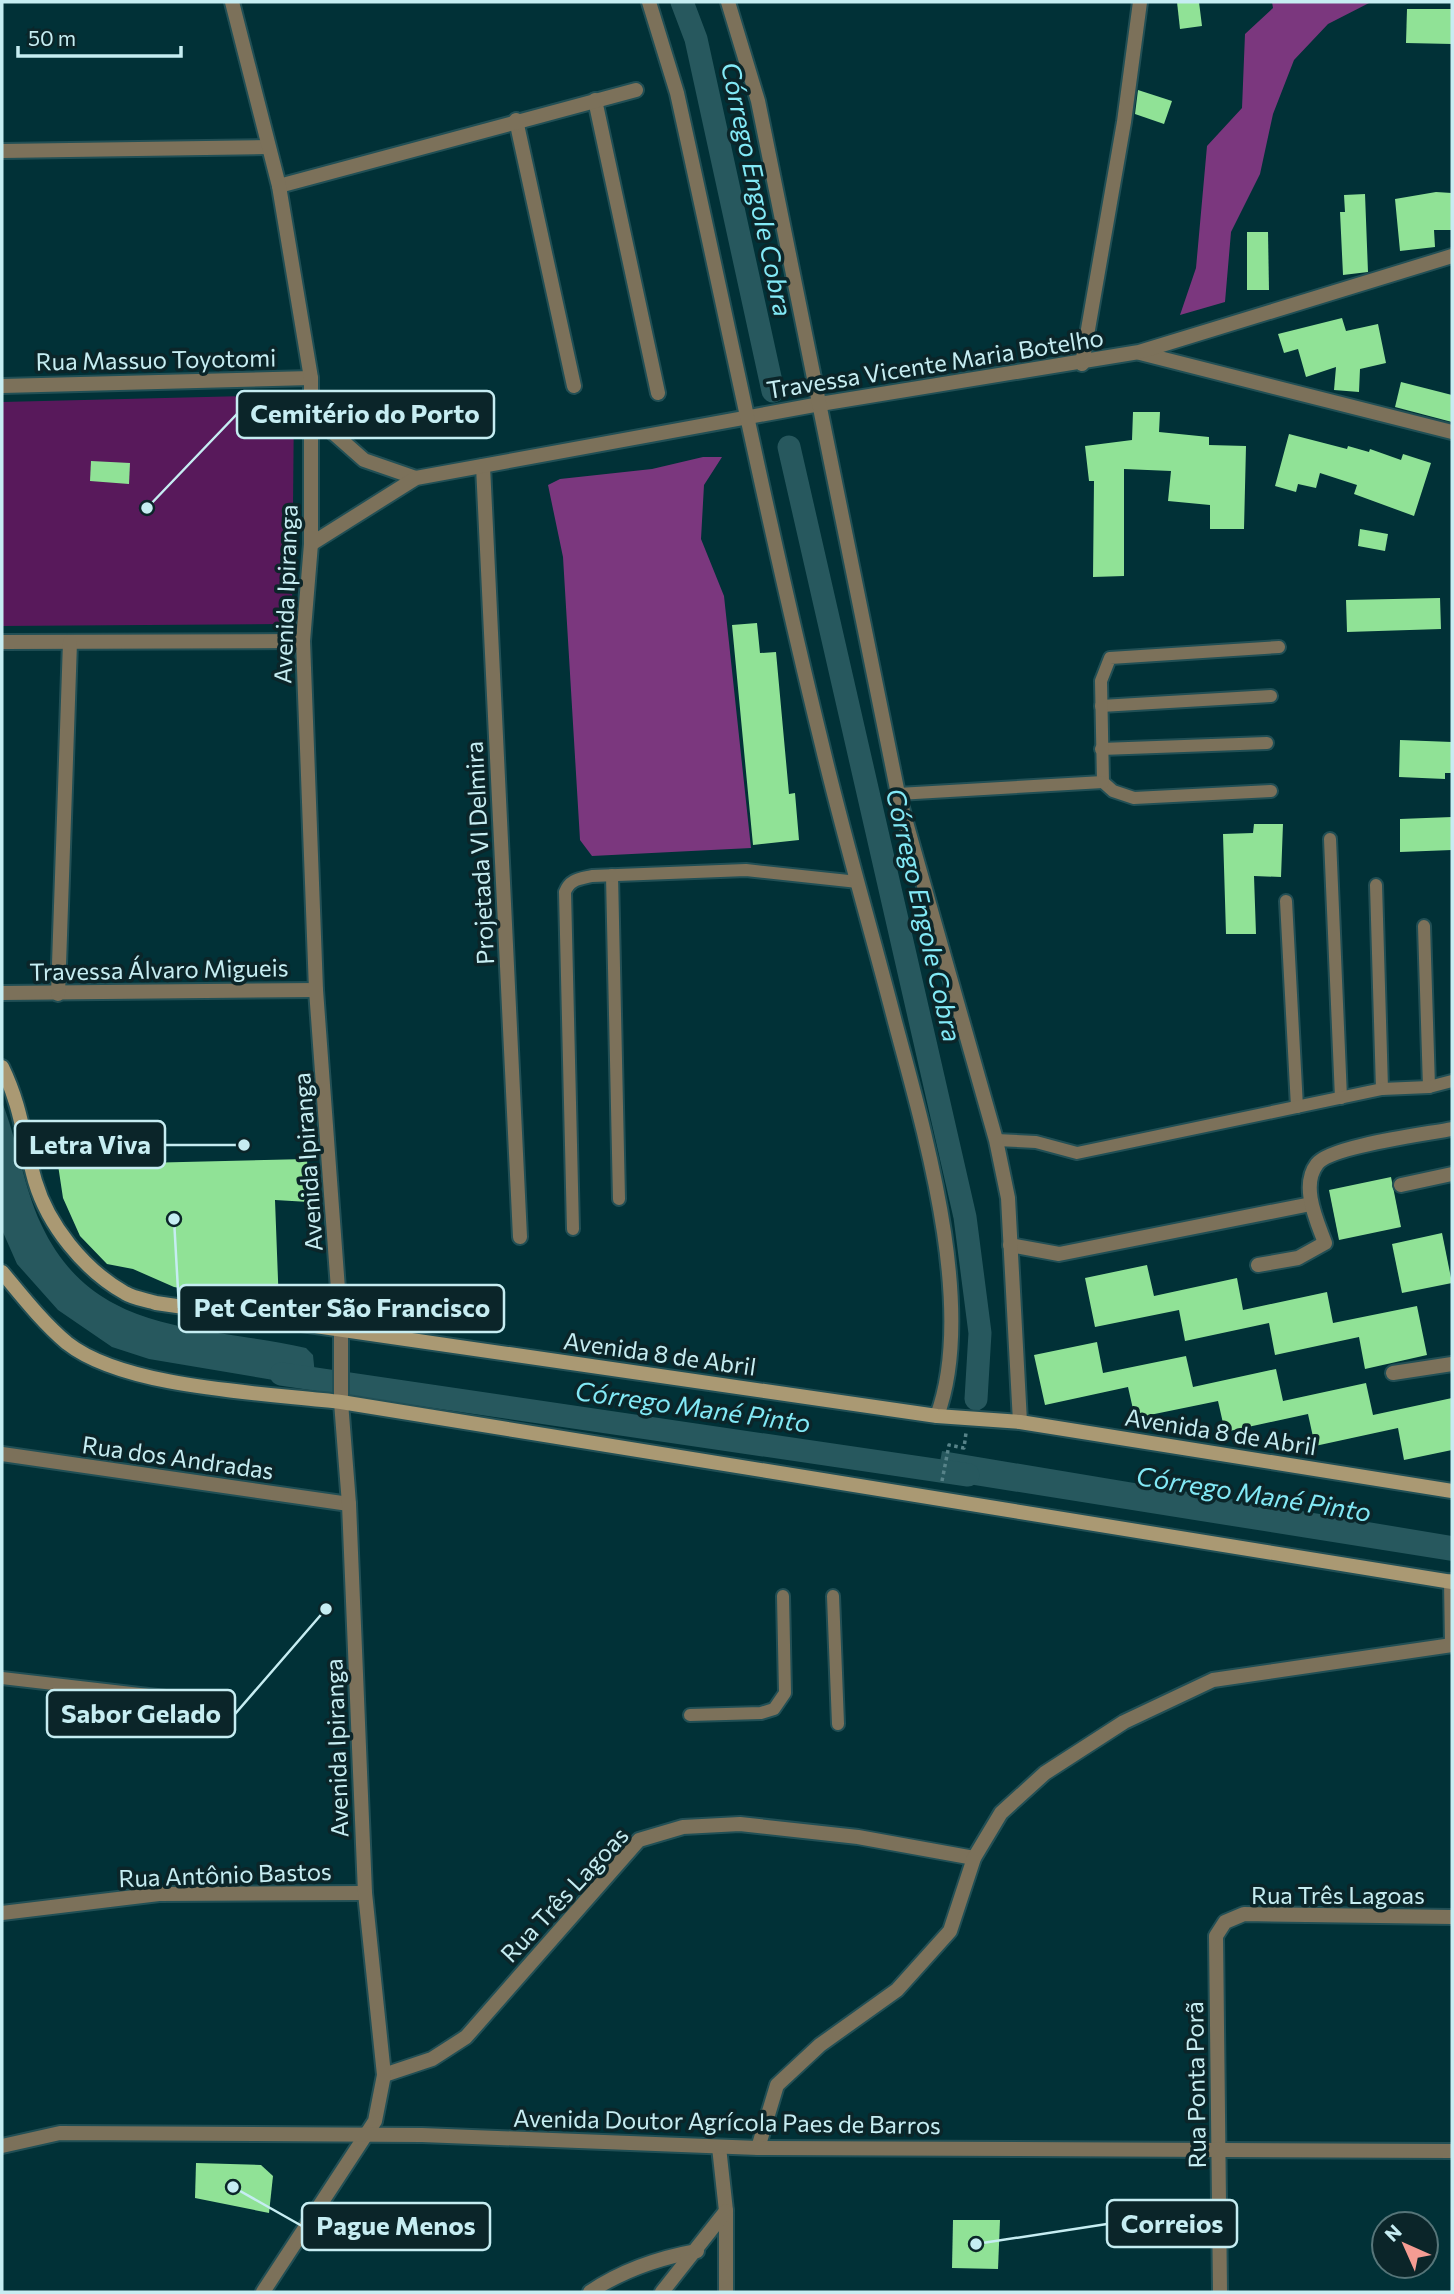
<svg xmlns="http://www.w3.org/2000/svg" width="1454" height="2294" viewBox="0 0 1454 2294" font-family="Commissioner,sans-serif">
<style>
.green{fill:#58195b}
.forest{fill:#7b377e}
.water{fill:#27585e}
.lines{fill:none;stroke-linecap:round;stroke-linejoin:round}
.canal{stroke:#27585e;stroke-width:23}
.building{fill:#90e296}
.service-casing{stroke:#214f55;stroke-width:16}
.minor-casing{stroke:#214f55;stroke-width:18}
.tertiary-casing{stroke:#214f55;stroke-width:18}
.secondary-casing{stroke:#214f55;stroke-width:18}
.path{stroke:#578389;stroke-width:3.5;stroke-dasharray:3.5 3.5;stroke-linecap:butt}
.service{stroke:#7c715a;stroke-width:12}
.minor{stroke:#7c715a;stroke-width:14}
.tertiary{stroke:#7c715a;stroke-width:14}
.secondary{stroke:#aa9973;stroke-width:14}
.labels{text-anchor:middle;dominant-baseline:central;stroke-width:7;stroke-linejoin:round;paint-order:stroke}
.street-label{font-size:24px;fill:#c6edf2;stroke:#0b2529}
.water-label{font-size:26px;font-style:italic;fill:#82e9f6;stroke:#0b2529}
.leader{fill:none;stroke:#c6edf2;stroke-width:2.5}
.callout-dot{fill:#c6edf2;stroke:#0b2529;stroke-width:2.5}
.callout{fill:#0b2529;stroke:#c6edf2;stroke-width:2.5}
.callout-label{font-size:26px;text-anchor:middle;font-weight:bold;fill:#c6edf2}
</style>
<rect width="100%" height="100%" fill="#013137"/>
<!-- green -->
<path class="green" d="M286 395 294 401 292 614 282 624 2 626V402Z"/>
<!-- forest -->
<g class="forest">
<path d="M1272 2H1371L1328 24 1294 60 1273 114 1260 174 1231 232 1225 302 1180 315 1196 268 1207 146 1242 108 1245 34 1273 8Z"/>
<path d="M703 457H722L704 485 701 539 724 596 751 848 592 856 580 840 563 557 548 485 560 479 652 469Z"/>
</g>
<!-- water -->
<g class="water">
<path d="M2 1102C18 1142 23 1185 41 1224 94 1338 202 1324 306 1348L313 1355 315 1375 310 1383 303 1385 149 1359 112 1347 58 1310 17 1264 2 1230Z"/>
<path d="M942 1451 1452 1536V1561L937 1479Z"/>
</g>
<g class="lines">
<!-- canal -->
<g class="canal">
<path d="M682 2 696 39 773 391"/>
<path d="M789 447 965 1217 980 1333 976 1399"/>
<path d="M281 1374 968 1475"/>
</g>
</g>
<!-- building -->
<g class="building">
<path d="M1177 2H1199L1202 26 1180 29Z"/>
<path d="M1407 9H1452V44L1406 43Z"/>
<path d="M1138 90 1172 101 1164 124 1135 114Z"/>
<path d="M1436 192 1452 193V230H1434L1435 247 1400 251 1395 199Z"/>
<path d="M1365 194 1368 272 1343 275 1340 212H1345L1344 195Z"/>
<path d="M1247 232H1268L1269 290H1247Z"/>
<path d="M1342 318 1346 331 1378 324 1386 363 1360 369 1359 392 1334 390 1336 367 1306 377 1298 349 1284 353 1278 334Z"/>
<path d="M1401 382 1452 395V422L1395 407Z"/>
<path d="M1133 412H1160L1159 432 1209 437V445L1246 446 1244 529H1210V505L1168 501 1171 471 1124 469V576L1093 577 1094 481H1089L1085 446 1132 440Z"/>
<path d="M1289 434 1347 449 1348 446 1369 452 1370 449 1401 460 1403 454 1431 463 1414 516 1354 494 1357 485 1320 473 1316 488 1298 484 1296 492 1275 486Z"/>
<path d="M91 461 130 463 129 484 90 481Z"/>
<path d="M1360 529 1388 534 1385 551 1358 546Z"/>
<path d="M1440 598 1441 629 1347 632 1346 600Z"/>
<path d="M757 623 760 653 776 652 789 794 795 793 799 840 753 845 732 625Z"/>
<path d="M1400 740 1452 742V773H1445V779L1399 777Z"/>
<path d="M1452 817V850L1400 852V819Z"/>
<path d="M1254 824H1283L1281 877 1254 876 1256 934H1226L1223 834 1253 833Z"/>
<path d="M307 1159 309 1202 275 1200 279 1306 174 1287 133 1269 107 1264 80 1236 63 1198 58 1165Z"/>
<path d="M1391 1177 1401 1227 1339 1240 1329 1190Z"/>
<path d="M1442 1233 1452 1283 1402 1293 1392 1244Z"/>
<path d="M1147 1265 1154 1296 1237 1278 1243 1310 1327 1292 1333 1323 1417 1306 1427 1355 1365 1369 1359 1337 1275 1355 1269 1323 1185 1341 1179 1310 1095 1327 1085 1278Z"/>
<path d="M1097 1342 1103 1373 1186 1356 1193 1387 1276 1369 1283 1401 1366 1383 1373 1415 1452 1398V1450L1404 1460 1398 1428 1315 1446 1308 1414 1225 1432 1218 1401 1135 1418 1128 1387 1045 1405 1034 1355Z"/>
<path d="M196 2163 261 2165 273 2176 269 2213 195 2198Z"/>
<path d="M953 2220H1000L998 2269 952 2268Z"/>
</g>
<g class="lines">
<defs>
<g id="service">
<path d="M1101 706 1271 696"/>
<path d="M1101 749 1267 743"/>
<path d="M1271 791 1134 798 1113 791 1103 782 1101 681 1110 658 1279 647"/>
<path d="M898 794 1103 782"/>
<path d="M1330 839 1341 1098"/>
<path d="M612 875 619 1199"/>
<path d="M1376 885 1382 1089"/>
<path d="M1286 901 1297 1107"/>
<path d="M1424 926 1429 1087"/>
<path d="M996 1140 1036 1142 1077 1153 1382 1089 1429 1087 1452 1081"/>
<path d="M573 1229 565 892C570 879 580 879 592 876L746 870 858 882"/>
<path d="M833 1596 838 1724"/>
<path d="M2 1678 183 1699"/>
<path d="M690 1715 761 1713 774 1709 785 1693 783 1596"/>
</g>
<g id="minor">
<path d="M595 100 658 393"/>
<path d="M516 120 574 386"/>
<path d="M2 151 268 147"/>
<path d="M279 186 636 90"/>
<path d="M1140 353 1452 432"/>
<path d="M1082 364 1124 122 1140 2"/>
<path d="M2 386 311 378"/>
<path d="M312 414 364 460 416 478"/>
<path d="M483 466 520 1237"/>
<path d="M311 544 416 478 820 404 1139 352 1452 256"/>
<path d="M2 642 303 641"/>
<path d="M2 993 316 990"/>
<path d="M58 994 70 642"/>
<path d="M1401 1185 1452 1174"/>
<path d="M1010 1245 1059 1254 1311 1204"/>
<path d="M1258 1265 1298 1258 1325 1243C1317 1221 1300 1186 1317 1164 1330 1146 1427 1134 1452 1129"/>
<path d="M1393 1373 1452 1364"/>
<path d="M2 1454 349 1504"/>
<path d="M1451 1581 1452 1645"/>
<path d="M2 1913 159 1894 365 1893"/>
<path d="M384 2075 432 2059 466 2037 639 1840 683 1827 740 1824 858 1837 974 1858"/>
<path d="M719 2147 726 2211V2292"/>
<path d="M758 2148 777 2085 820 2045 897 1990 950 1931 974 1858 1001 1813 1045 1773 1124 1722 1213 1680 1452 1645"/>
<path d="M590 2292C623 2270 658 2258 697 2251"/>
<path d="M662 2292 726 2211"/>
<path d="M1220 2292 1216 1936 1225 1922 1244 1914 1452 1917"/>
</g>
<g id="tertiary">
<path d="M232 2 279 186 311 378V544L303 641 316 990 341 1330V1402L349 1504 365 1893 384 2075 375 2121 263 2292"/>
<path d="M649 2 677 93C725 310 769 529 822 745 844 838 871 929 895 1022 924 1130 977 1308 937 1416"/>
<path d="M728 2 758 101 898 794 996 1140 1008 1198 1020 1422"/>
<path d="M2 2146 60 2133 422 2135 758 2148 1452 2151"/>
</g>
<g id="secondary">
<path d="M2 1067C22 1108 23 1139 35 1181 48 1225 84 1270 125 1293 133 1298 146 1300 156 1303L937 1416 1020 1422 1452 1491"/>
<path d="M2 1272C22 1296 43 1323 67 1343 125 1389 267 1393 341 1402L1452 1582"/>
</g>
</defs>
<!-- service casing -->
<use href="#service" class="service-casing"/>
<!-- minor casing -->
<use href="#minor" class="minor-casing"/>
<!-- tertiary casing -->
<use href="#tertiary" class="tertiary-casing"/>
<!-- secondary casing -->
<use href="#secondary" class="secondary-casing"/>
<!-- path -->
<path class="path" d="M942 1481 949 1445 964 1448 966 1433"/>
<!-- service -->
<use href="#service" class="service"/>
<!-- minor -->
<use href="#minor" class="minor"/>
<!-- tertiary -->
<use href="#tertiary" class="tertiary"/>
<!-- secondary -->
<use href="#secondary" class="secondary"/>
</g>
<g class="labels">
<!-- street labels -->
<g class="street-label">
<text transform="translate(156 359) rotate(-1)">Rua Massuo Toyotomi</text>
<text transform="translate(935 363) rotate(-9)">Travessa Vicente Maria Botelho</text>
<text transform="translate(285 594) rotate(-88)">Avenida Ipiranga</text>
<text transform="translate(479 853) rotate(-93)">Projetada VI Delmira</text>
<text transform="translate(159 969) rotate(-1)">Travessa Álvaro Migueis</text>
<text transform="translate(307 1162) rotate(-94)">Avenida Ipiranga</text>
<text transform="translate(660 1353) rotate(8)">Avenida 8 de Abril</text>
<text transform="translate(1221 1431) rotate(9)">Avenida 8 de Abril</text>
<text transform="translate(178 1457) rotate(8)">Rua dos Andradas</text>
<text transform="translate(336 1748) rotate(-92)">Avenida Ipiranga</text>
<text transform="translate(225 1874) rotate(-2)">Rua Antônio Bastos</text>
<text transform="translate(564 1894) rotate(-47)">Rua Três Lagoas</text>
<text x="1338" y="1894">Rua Três Lagoas</text>
<text transform="translate(1195 2085) rotate(-91)">Rua Ponta Porã</text>
<text transform="translate(727 2121) rotate(1)">Avenida Doutor Agrícola Paes de Barros</text>
</g>
<!-- water labels -->
<g class="water-label">
<text transform="translate(758 189) rotate(78)">Córrego Engole Cobra</text>
<text transform="translate(925 915) rotate(77)">Córrego Engole Cobra</text>
<text transform="translate(693 1406) rotate(8)">Córrego Mané Pinto</text>
<text transform="translate(1254 1493) rotate(9)">Córrego Mané Pinto</text>
</g>
</g>
<!-- callouts -->
<path class="leader" d="M147 508L237 414M244 1145L165 1145M174 1219L179 1308M326 1609L235 1714M976 2244L1107 2224M233 2187L302 2226"/>
<g class="callout-dot">
<circle cx="147" cy="508" r="7"/>
<circle cx="244" cy="1145" r="7"/>
<circle cx="174" cy="1219" r="7"/>
<circle cx="326" cy="1609" r="7"/>
<circle cx="976" cy="2244" r="7"/>
<circle cx="233" cy="2187" r="7"/>
</g>
<g class="callout">
<rect x="237" y="391" width="257" height="47" rx="7"/>
<rect x="15" y="1121" width="150" height="47" rx="7"/>
<rect x="179" y="1285" width="325" height="47" rx="7"/>
<rect x="47" y="1690" width="188" height="47" rx="7"/>
<rect x="1107" y="2200" width="130" height="47" rx="7"/>
<rect x="302" y="2203" width="188" height="47" rx="7"/>
</g>
<g class="callout-label">
<text x="365" y="423">Cemitério do Porto</text>
<text x="90" y="1154">Letra Viva</text>
<text x="342" y="1317">Pet Center São Francisco</text>
<text x="141" y="1723">Sabor Gelado</text>
<text x="1172" y="2233">Correios</text>
<text x="396" y="2235">Pague Menos</text>
</g>
<!-- border -->
<rect width="1454" height="2294" fill="none" stroke="#c6edf2" stroke-width="7"/>
<!-- north arrow -->
<g transform="translate(1405 2245) rotate(315)"><circle r="33" fill="#0b2529" stroke="#567579" stroke-width="2"/>
<path d="M0-5L12 26L0 18L-12 26Z" fill="#f59c93"/>
<text y="-10" font-size="19" font-weight="bold" text-anchor="middle" fill="#c6edf2">N</text>
</g>
<!-- scale -->
<path d="M18 46v10h163v-10" fill="none" stroke="#c6edf2" stroke-width="3.5"/>
<text x="28" y="46" font-size="21" fill="#c6edf2" stroke="#0b2529" stroke-width="5" paint-order="stroke">50 m</text>
</svg>
